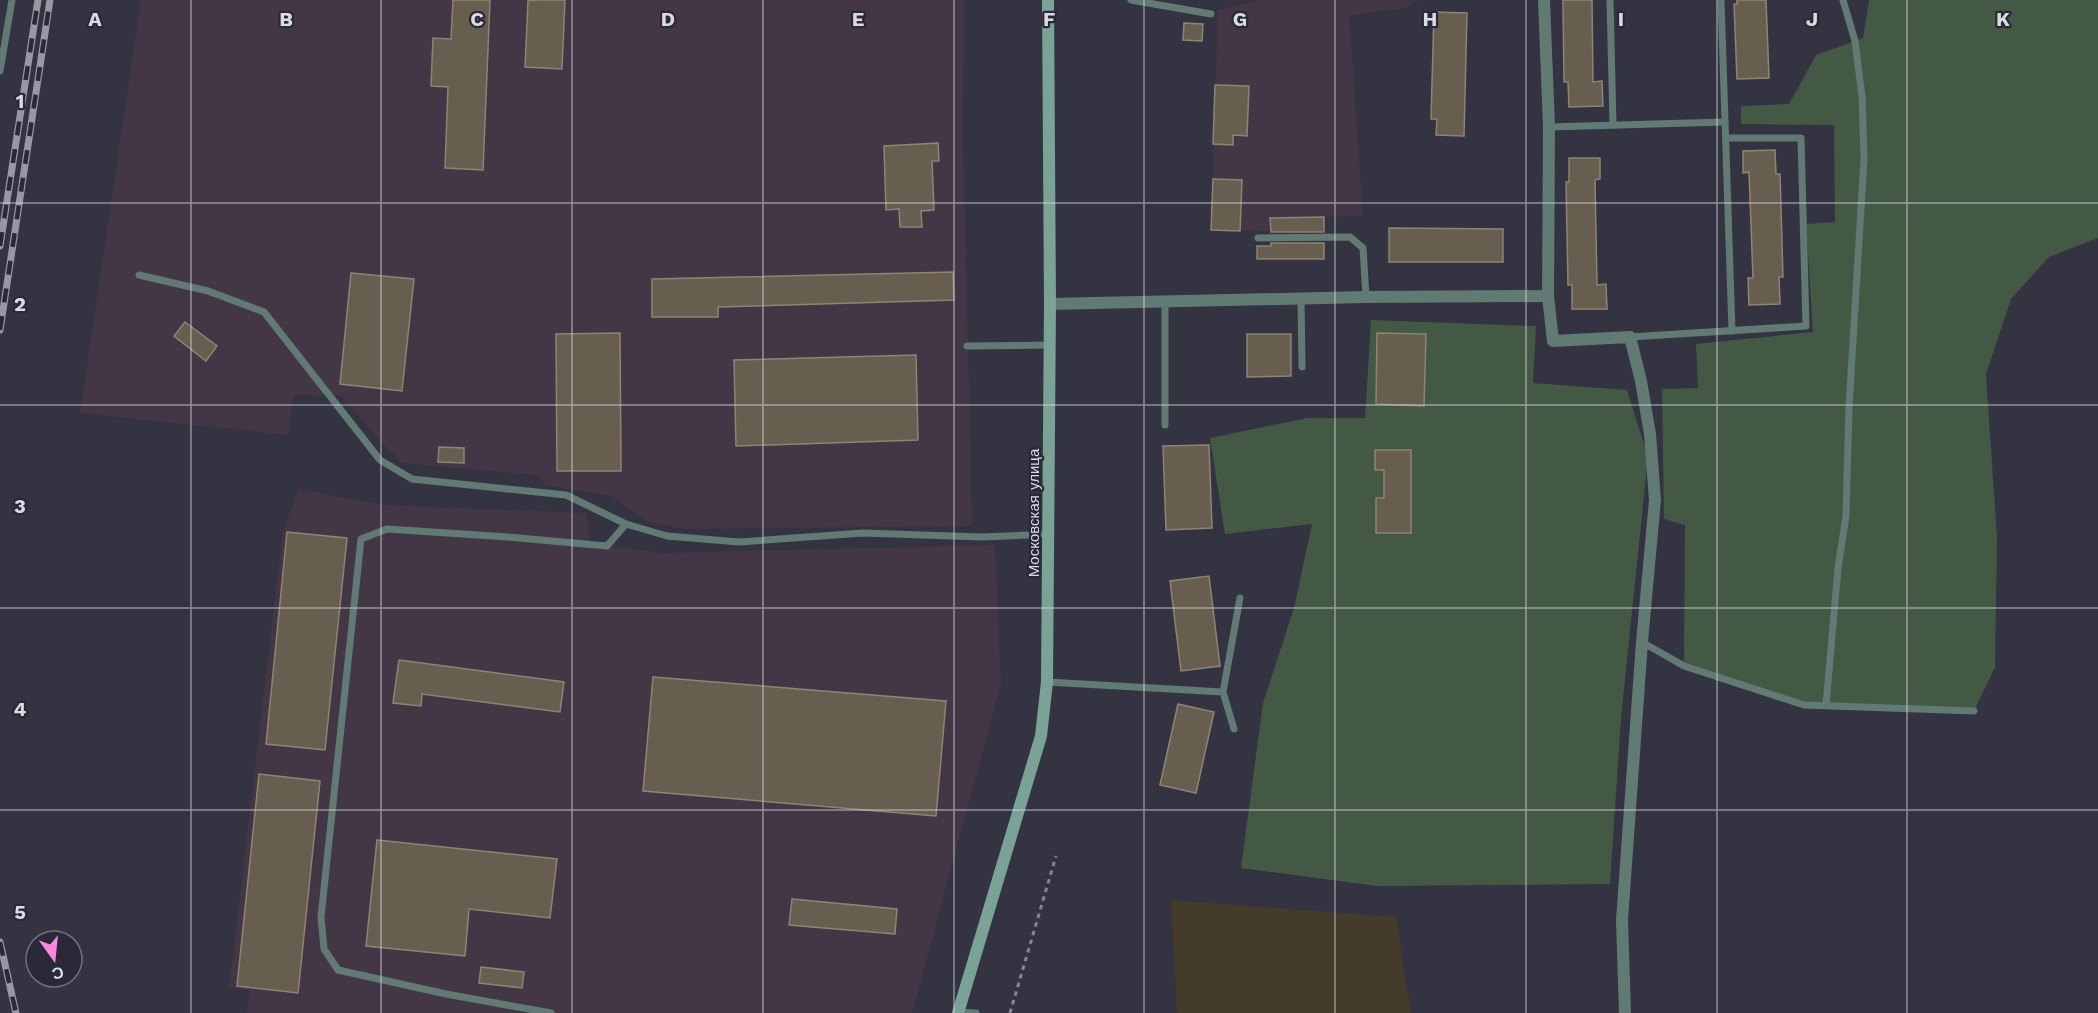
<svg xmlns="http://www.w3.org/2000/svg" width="2098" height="1013" viewBox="0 0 2098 1013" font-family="'Work Sans',sans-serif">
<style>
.commercial{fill:#443b2a}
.industrial{fill:#433746}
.green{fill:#445944}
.building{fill:#685e4f;stroke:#8f8474;stroke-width:1.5}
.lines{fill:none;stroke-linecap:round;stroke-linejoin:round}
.path{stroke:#858692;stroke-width:3;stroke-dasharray:4.5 4.5;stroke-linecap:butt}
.service{stroke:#627a74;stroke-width:7}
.minor{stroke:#627a74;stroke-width:12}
.secondary{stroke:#7aa297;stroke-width:12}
.rail-casing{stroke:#9898a4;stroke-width:7}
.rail{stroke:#292938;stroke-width:4.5;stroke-dasharray:14;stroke-linecap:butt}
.grid{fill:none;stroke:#dadbe5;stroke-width:1.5;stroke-opacity:0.55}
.labels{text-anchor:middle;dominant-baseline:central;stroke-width:4.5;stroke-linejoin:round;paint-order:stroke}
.street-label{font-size:15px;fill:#dadbe5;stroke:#292938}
.grid-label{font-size:20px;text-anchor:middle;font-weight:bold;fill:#dadbe5;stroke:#292938;stroke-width:4.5;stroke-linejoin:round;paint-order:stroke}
</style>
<rect width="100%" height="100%" fill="#333342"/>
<!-- commercial -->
<path class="commercial" d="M1171 900 1396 917 1411 1013H1177Z"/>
<!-- industrial -->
<g class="industrial">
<path d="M141 0H964L963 142 972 526 684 529 653 523 642 518 612 496 546 485 537 475 403 463 382 443 341 396 294 395 288 435 80 413Z"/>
<path d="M1260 0H1431L1415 1 1406 8 1349 15 1363 216 1271 218V231L1211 230 1218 10Z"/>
<path d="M298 489 383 505 587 513 590 543 662 553 995 545 1001 684 912 1013H247L250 990 229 988 283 532Z"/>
</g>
<!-- green -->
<g class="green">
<path d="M1869 0H2098V238L2049 257 2011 299 1986 374 1997 538 1995 667 1974 711 1804 705 1684 666 1685 525 1664 519 1662 389 1698 388 1696 344 1813 332 1806 224 1835 222 1834 125 1741 124V106L1789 104 1816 55 1863 38Z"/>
<path d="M1371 320 1536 326 1533 383 1627 390 1648 457 1621 718 1610 884 1376 886 1241 868 1263 703 1294 608 1312 524 1225 534 1210 438 1308 418H1365Z"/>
</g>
<!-- building -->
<g class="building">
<path d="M453 0H490L483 170 445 168 448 87 431 86 433 38 451 39Z"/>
<path d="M537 0H565L562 69 525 67 528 1Z"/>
<path d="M1563 0H1592L1593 82 1602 81 1603 106 1569 107 1568 82H1564Z"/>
<path d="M1737 0H1766L1769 78 1737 79 1734 4H1737Z"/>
<path d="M1434 12 1467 13 1464 136 1436 135 1437 119H1431Z"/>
<path d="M1184 23 1203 24 1202 41 1183 40Z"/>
<path d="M1215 85 1249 86 1247 136 1233 135V145L1213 144Z"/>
<path d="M938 143 939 161H932L934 210 921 211 922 227H900L899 209 886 210 884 146Z"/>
<path d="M1775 150 1776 174H1780L1783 277H1779L1780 304 1749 305 1748 278H1753L1749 172 1743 173V151Z"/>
<path d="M1569 158H1600V179L1595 180 1597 285 1606 284 1607 309H1572V285H1568L1566 182H1569Z"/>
<path d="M1213 179 1242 180 1240 231 1211 230Z"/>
<path d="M1324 217V232H1271L1270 218Z"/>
<path d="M1389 228 1503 229V262H1389Z"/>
<path d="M1271 243H1324V259H1257V246H1271Z"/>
<path d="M953 272 954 300 718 307V317H652V279Z"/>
<path d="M351 273 414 279 402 391 340 384Z"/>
<path d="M185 322 217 346 206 361 174 336Z"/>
<path d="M620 333 621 471H557L556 334Z"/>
<path d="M1377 333 1426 334 1424 406 1376 404Z"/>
<path d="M1247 334H1291V376L1247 377Z"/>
<path d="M916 355 918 440 736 446 734 360Z"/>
<path d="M1209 445 1212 528 1166 530 1163 446Z"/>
<path d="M439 447 464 448V463L438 462Z"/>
<path d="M1375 450H1411V533H1376V498H1384V470H1375Z"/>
<path d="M287 532 347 538 325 750 266 744Z"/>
<path d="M1209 576 1220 666 1181 671 1170 581Z"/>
<path d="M399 660 564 682 560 712 422 694 421 706 393 703Z"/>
<path d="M653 677 946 701 936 816 643 791Z"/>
<path d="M1178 704 1214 712 1196 793 1160 785Z"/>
<path d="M259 774 320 781 298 993 237 986Z"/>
<path d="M377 840 557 859 550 918 469 909 465 956 366 946Z"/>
<path d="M792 899 897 909 895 934 789 925Z"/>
<path d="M481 967 524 972 522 988 479 983Z"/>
</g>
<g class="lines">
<!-- path -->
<path class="path" d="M1010 1013 1056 856"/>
<!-- service -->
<g class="service">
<path d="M1131 0 1211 14"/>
<path d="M1610 0 1613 125"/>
<path d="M1721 0 1732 331"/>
<path d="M0 71 12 0"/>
<path d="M1549 127 1725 122"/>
<path d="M1258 238 1350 237 1363 248 1366 297"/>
<path d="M139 275 208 291 264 312 380 460 412 479 566 495 626 524"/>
<path d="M1301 299 1302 367"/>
<path d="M1165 302V425"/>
<path d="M1630 337 1806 326 1801 138H1726"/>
<path d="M967 346 1050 345"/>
<path d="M1642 642 1684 666 1804 705 1974 711"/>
<path d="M1047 682 1223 692 1234 729"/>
<path d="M1223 692 1240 598"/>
<path d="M1826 705 1838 568 1846 516 1849 407 1864 159 1862 96 1855 41 1843 0"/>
<path d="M958 1012 976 1013"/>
<path d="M551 1013 446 994 338 970 324 949 321 917 361 539 387 529 508 537 607 546 626 524 667 536 739 542 863 533 982 537 1049 534"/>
</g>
<!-- minor -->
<g class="minor">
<path d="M1544 0 1549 127 1548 296 1553 341 1630 337 1641 381 1650 434 1655 500 1642 642 1622 920 1625 1013"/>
<path d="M1050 304 1366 297 1548 296"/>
</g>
<!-- secondary -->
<path class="secondary" d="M958 1013 1041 736 1047 682 1050 304 1048 0"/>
<defs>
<g id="rail">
<path d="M0 246 38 0"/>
<path d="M0 330 50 0"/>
<path d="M0 942 16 1013"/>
</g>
</defs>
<!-- rail casing -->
<use href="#rail" class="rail-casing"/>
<!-- rail -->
<use href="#rail" class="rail"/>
</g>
<!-- grid -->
<path class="grid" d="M191 0V1013M381 0V1013M572 0V1013M763 0V1013M954 0V1013M1144 0V1013M1335 0V1013M1526 0V1013M1717 0V1013M1907 0V1013M0 203H2098M0 405H2098M0 608H2098M0 810H2098"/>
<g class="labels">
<!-- street labels -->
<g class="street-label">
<text transform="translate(1034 513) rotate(-90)">Московская улица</text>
</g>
</g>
<g class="grid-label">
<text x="95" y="26">A</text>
<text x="286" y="26">B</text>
<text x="477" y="26">C</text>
<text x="668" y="26">D</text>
<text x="858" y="26">E</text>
<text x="1049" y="26">F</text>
<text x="1240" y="26">G</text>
<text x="1430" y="26">H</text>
<text x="1621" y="26">I</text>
<text x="1812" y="26">J</text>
<text x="2003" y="26">K</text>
<text x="20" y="108">1</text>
<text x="20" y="311">2</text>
<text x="20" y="513">3</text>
<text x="20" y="716">4</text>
<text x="20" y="919">5</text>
</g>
<!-- north arrow -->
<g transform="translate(54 959) rotate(165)"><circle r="28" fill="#292938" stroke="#70707d" stroke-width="1.5"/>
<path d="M0-4.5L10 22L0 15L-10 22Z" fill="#fe86e1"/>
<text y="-9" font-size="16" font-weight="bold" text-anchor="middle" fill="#dadbe5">С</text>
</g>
</svg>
